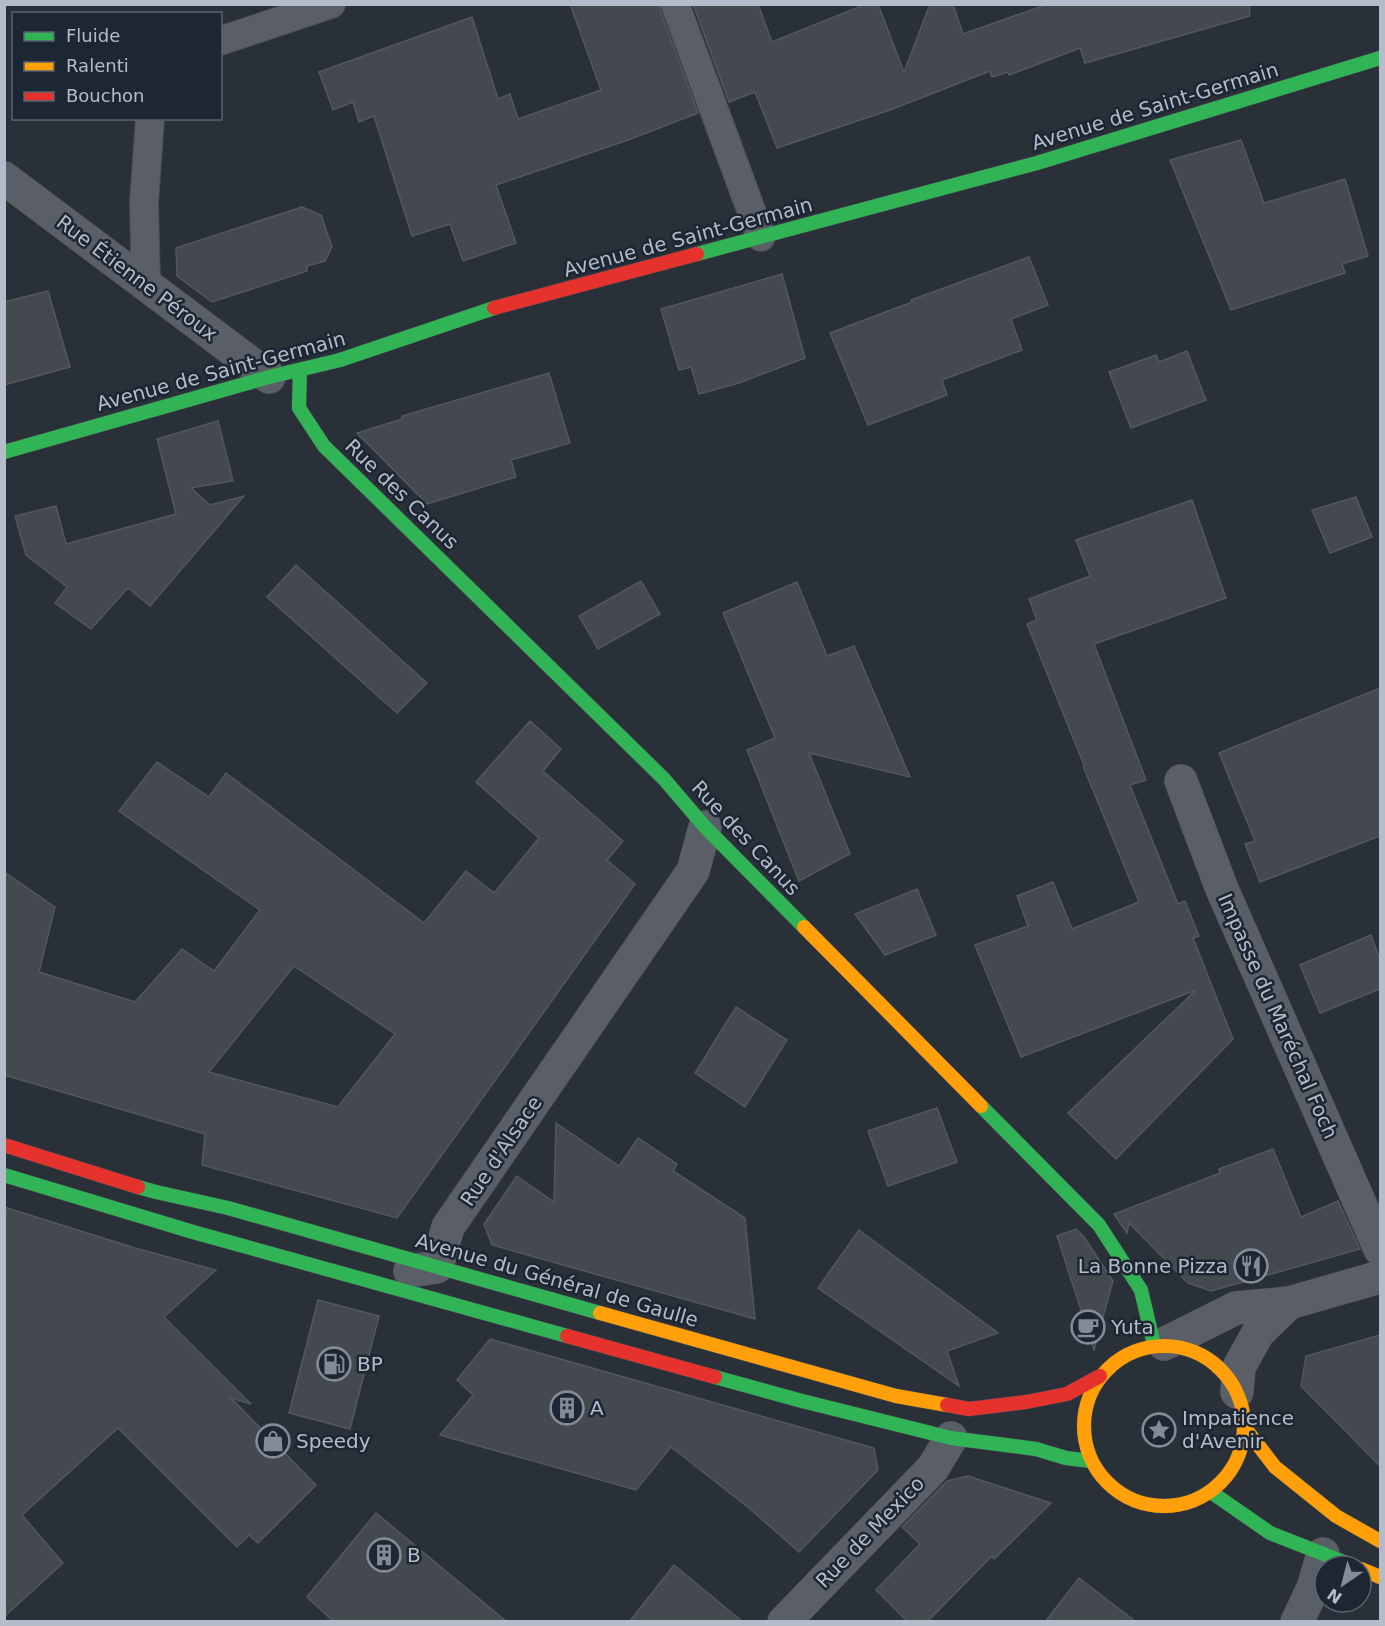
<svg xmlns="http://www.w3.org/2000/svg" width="1385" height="1626" viewBox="0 0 1385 1626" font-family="'DejaVu Sans',sans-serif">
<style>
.building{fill:#444950;stroke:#52575f;stroke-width:1.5;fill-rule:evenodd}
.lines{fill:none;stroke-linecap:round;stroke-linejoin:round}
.lane-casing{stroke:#484c53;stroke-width:30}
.street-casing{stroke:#484c53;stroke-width:34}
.fast-casing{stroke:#484c53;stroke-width:15}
.slow-casing{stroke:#484c53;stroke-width:15}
.jam-casing{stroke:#484c53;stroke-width:15}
.lane{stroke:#5a5e66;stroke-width:28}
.street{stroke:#5a5e66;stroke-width:33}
.fast{stroke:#30b455;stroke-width:14}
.slow{stroke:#ff9f0a;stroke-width:14}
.jam{stroke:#e5322d;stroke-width:14}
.labels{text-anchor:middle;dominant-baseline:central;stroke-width:5;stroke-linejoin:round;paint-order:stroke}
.street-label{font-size:20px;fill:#b4bcc9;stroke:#1d2633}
.poi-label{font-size:20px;fill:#b4bcc9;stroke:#1d2633;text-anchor:start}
</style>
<rect width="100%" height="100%" fill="#2a3038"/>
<!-- building -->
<g class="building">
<path d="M570 4H659L660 10 698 113 628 140 496 185 516 243 463 261 450 224 412 236 374 116 359 122 353 102 333 110 319 72 472 17 498 99 510 94 518 119 601 90Z"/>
<path d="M693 4H758L772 42 866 4H878L904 72 930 4H953L963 34 1048 4H1249L1250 16 1085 63 1080 48 1009 75 1008 72 992 77 990 71 890 110 777 148 755 92 729 102Z"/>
<path d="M1241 140 1264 203 1345 179 1368 256 1342 264 1345 273 1231 310 1170 160Z"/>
<path d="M302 207 321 215 332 247 325 261 307 266V271L212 302 177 276 176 248Z"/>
<path d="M1029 257 1048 305 1011 319 1022 350 942 380 947 395 868 425 830 333 912 302 911 300Z"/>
<path d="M782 274 805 358 739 383 699 394 691 367 679 370 661 309Z"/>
<path d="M48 291 70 367 4 385V302Z"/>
<path d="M1187 351 1206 400 1131 428 1109 372 1156 355 1159 362Z"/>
<path d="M549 373 570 443 511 460 516 477 427 504 357 433 402 419V416Z"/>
<path d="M218 421 233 481 191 488 210 505 244 496 150 606 128 588 91 629 55 603 67 587 26 555 15 516 56 506 66 544 176 514 157 439Z"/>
<path d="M1356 497 1372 537 1330 553 1312 510Z"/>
<path d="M1192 500 1226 598 1094 644 1146 780 1130 785 1178 904 1185 901 1199 936 1193 938 1233 1039 1116 1159 1068 1113 1196 990 1021 1057 975 945 1028 926 1017 896 1053 882 1072 929 1139 902 1083 766 1084 765 1027 624 1037 620 1029 599 1090 576 1076 540Z"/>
<path d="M296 565 427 683 397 713 267 597Z"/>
<path d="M641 581 660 614 598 649 579 616Z"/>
<path d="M797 582 827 656 854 646 910 777 809 753 850 854 799 881 747 750 775 738 723 613Z"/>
<path d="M1380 688V836L1260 882 1245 844 1255 841 1219 753Z"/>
<path d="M530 721 561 749 543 771 623 841 607 860 635 884 397 1218 202 1165 205 1134 4 1075V872L55 907 39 972 135 1002 182 949 214 971 260 910 119 811 157 762 209 797 226 773 424 923 466 871 494 893 539 838 476 782ZM294 966 395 1034 338 1107 209 1072Z"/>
<path d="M917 889 936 935 885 955 855 914Z"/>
<path d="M1371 935 1380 960V989L1320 1013 1300 965Z"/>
<path d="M736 1007 787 1040 745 1107 695 1073Z"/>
<path d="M937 1108 957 1162 888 1186 868 1131Z"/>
<path d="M556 1123 619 1166 638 1138 677 1164 673 1171 745 1218 755 1319 492 1245 484 1224 517 1176 554 1202Z"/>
<path d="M1273 1149 1301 1217 1338 1201 1360 1249 1211 1291 1188 1283 1129 1223 1127 1233 1114 1214 1220 1173 1219 1169Z"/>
<path d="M4 1207 135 1248 216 1270 164 1317 251 1404 231 1398 316 1485 258 1543 249 1535 237 1547 118 1428 22 1515 63 1563 4 1617Z"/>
<path d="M1076 1229 1084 1237 1113 1281 1094 1350 1057 1236Z"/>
<path d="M859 1230 998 1333 947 1351 959 1386 818 1288Z"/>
<path d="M318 1300 379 1316 350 1429 289 1413Z"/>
<path d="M1380 1335V1466L1301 1386 1306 1356Z"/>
<path d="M490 1339 874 1448 878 1470 799 1552 749 1508 671 1447 636 1490 440 1435 473 1395 457 1380Z"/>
<path d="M968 1476 1051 1503 994 1559 992 1556 927 1622H908L876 1590 920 1544 902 1527 947 1481Z"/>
<path d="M376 1513 507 1622H334L307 1597Z"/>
<path d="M674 1565 743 1622H629Z"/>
<path d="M1079 1578 1136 1622H1045Z"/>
</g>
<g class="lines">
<defs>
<g id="lane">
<path d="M675 4 761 237"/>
<path d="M220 41 331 4"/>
<path d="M146 285 144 203 150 118"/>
</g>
<g id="street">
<path d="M4 178 269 377"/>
<path d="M1181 781 1222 889 1380 1249"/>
<path d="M410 1271 437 1267 448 1227 693 871 705 827"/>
<path d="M1164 1344 1236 1308 1289 1303 1380 1277"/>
<path d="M1237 1392 1239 1367 1258 1333 1289 1303"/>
<path d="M784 1622 933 1468 951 1438"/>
<path d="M1297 1622 1313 1588 1323 1554"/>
</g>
<g id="fast">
<path d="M697 254 1037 163 1380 58"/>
<path d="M300 370 299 408 324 446 664 779 705 827 804 927"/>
<path d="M4 452 269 377 340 360 494 308"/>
<path d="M981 1106 1099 1225 1141 1290 1154 1345"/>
<path d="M4 1175 193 1232 567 1336"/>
<path d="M138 1187 156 1192 228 1208 600 1313"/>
<path d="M715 1377 802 1401 951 1438 1036 1449 1066 1458 1091 1461"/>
<path d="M1211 1492 1270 1533 1354 1566"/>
</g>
<g id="slow">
<path d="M804 927 981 1106"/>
<path d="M600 1313 896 1396 947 1405"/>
<circle cx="1164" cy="1426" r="80"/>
<path d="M1245 1428 1275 1467 1336 1516 1380 1541"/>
<path d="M1361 1569 1380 1577"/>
</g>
<g id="jam">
<path d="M494 308 697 254"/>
<path d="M4 1145 138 1187"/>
<path d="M567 1336 715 1377"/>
<path d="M947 1405 969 1409 1026 1402 1067 1394 1100 1376"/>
</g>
</defs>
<!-- lane casing -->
<use href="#lane" class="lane-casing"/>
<!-- street casing -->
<use href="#street" class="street-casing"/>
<!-- fast casing -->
<use href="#fast" class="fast-casing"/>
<!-- slow casing -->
<use href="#slow" class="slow-casing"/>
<!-- jam casing -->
<use href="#jam" class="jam-casing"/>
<!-- lane -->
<use href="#lane" class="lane"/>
<!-- street -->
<use href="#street" class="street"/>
<!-- fast -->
<use href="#fast" class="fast"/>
<!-- slow -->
<use href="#slow" class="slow"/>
<!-- jam -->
<use href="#jam" class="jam"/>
</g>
<!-- icons -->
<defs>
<symbol id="restaurant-ring" viewBox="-11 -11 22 22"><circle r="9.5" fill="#1d2633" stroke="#848b96" stroke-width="1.5"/><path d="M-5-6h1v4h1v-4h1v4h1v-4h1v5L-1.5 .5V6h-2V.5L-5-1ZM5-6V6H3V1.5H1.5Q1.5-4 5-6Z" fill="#848b96"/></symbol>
<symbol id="cafe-ring" viewBox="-11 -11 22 22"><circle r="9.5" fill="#1d2633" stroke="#848b96" stroke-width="1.5"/><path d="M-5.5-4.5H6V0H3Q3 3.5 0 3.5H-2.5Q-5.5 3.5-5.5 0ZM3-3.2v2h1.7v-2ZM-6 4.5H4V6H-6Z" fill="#848b96"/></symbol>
<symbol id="fuel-ring" viewBox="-11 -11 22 22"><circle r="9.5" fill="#1d2633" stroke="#848b96" stroke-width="1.5"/><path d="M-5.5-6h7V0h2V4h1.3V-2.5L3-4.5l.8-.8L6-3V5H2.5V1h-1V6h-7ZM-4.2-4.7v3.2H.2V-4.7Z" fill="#848b96"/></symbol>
<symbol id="building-ring" viewBox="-11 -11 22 22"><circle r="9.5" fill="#1d2633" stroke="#848b96" stroke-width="1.5"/><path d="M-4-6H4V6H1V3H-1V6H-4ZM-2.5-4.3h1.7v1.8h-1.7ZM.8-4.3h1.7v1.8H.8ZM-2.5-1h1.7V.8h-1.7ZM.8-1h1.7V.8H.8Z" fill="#848b96"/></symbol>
<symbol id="sight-ring" viewBox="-11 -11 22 22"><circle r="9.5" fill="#1d2633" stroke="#848b96" stroke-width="1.5"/><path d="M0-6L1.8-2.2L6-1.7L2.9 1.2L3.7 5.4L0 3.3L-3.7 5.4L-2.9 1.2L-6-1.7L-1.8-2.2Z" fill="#848b96"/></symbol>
<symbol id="shop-ring" viewBox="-11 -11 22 22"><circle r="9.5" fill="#1d2633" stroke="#848b96" stroke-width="1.5"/><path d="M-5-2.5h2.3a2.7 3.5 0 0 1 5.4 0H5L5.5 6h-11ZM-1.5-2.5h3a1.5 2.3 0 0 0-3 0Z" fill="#848b96"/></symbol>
</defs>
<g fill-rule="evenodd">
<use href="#restaurant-ring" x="1232" y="1247" width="38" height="38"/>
<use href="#cafe-ring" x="1069" y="1308" width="38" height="38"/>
<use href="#fuel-ring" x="315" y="1345" width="38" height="38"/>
<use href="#building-ring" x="548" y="1389" width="38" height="38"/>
<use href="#sight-ring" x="1140" y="1411" width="38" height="38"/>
<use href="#shop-ring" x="254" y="1422" width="38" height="38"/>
<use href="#building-ring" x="365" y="1536" width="38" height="38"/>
</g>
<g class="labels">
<!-- street labels -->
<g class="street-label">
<text transform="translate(1155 106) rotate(-17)">Avenue de Saint-Germain</text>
<text transform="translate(688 237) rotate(-15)">Avenue de Saint-Germain</text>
<text transform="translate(137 278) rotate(37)">Rue Étienne Péroux</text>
<text transform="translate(221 371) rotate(-15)">Avenue de Saint-Germain</text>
<text transform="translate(402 494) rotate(44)">Rue des Canus</text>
<text transform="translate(746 838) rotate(47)">Rue des Canus</text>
<text transform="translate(1278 1016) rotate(66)">Impasse du Maréchal Foch</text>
<text transform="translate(501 1151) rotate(-56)">Rue d'Alsace</text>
<text transform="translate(557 1280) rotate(16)">Avenue du Général de Gaulle</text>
<text transform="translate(870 1532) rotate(-46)">Rue de Mexico</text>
</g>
<!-- poi labels -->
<g class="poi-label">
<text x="1228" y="1266" text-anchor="end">La Bonne Pizza</text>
<text x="1111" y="1327">Yuta</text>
<text x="357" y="1364">BP</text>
<text x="590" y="1408">A</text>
<text x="1182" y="1418">Impatience<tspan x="1182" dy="23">d'Avenir</tspan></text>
<text x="296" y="1441">Speedy</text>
<text x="407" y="1555">B</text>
</g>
</g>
<!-- border -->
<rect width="1385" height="1626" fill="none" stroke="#b4bcc9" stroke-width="12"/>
<!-- legend -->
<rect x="12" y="12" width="210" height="108" fill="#1d2633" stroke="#59626f" stroke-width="1.5"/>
<rect x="24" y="32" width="30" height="9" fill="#30b455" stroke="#59626f" stroke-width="1.5"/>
<text x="66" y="42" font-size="18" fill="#b4bcc9">Fluide</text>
<rect x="24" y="62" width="30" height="9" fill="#ff9f0a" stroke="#59626f" stroke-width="1.5"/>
<text x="66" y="72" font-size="18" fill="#b4bcc9">Ralenti</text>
<rect x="24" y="92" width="30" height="9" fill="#e5322d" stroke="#59626f" stroke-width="1.5"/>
<text x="66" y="102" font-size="18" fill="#b4bcc9">Bouchon</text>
<!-- north arrow -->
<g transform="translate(1343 1584) rotate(215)"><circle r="28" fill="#1d2633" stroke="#59626f" stroke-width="1.5"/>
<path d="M0-4.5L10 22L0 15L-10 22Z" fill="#848b96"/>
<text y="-9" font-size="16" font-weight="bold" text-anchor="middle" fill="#b4bcc9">N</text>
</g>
</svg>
